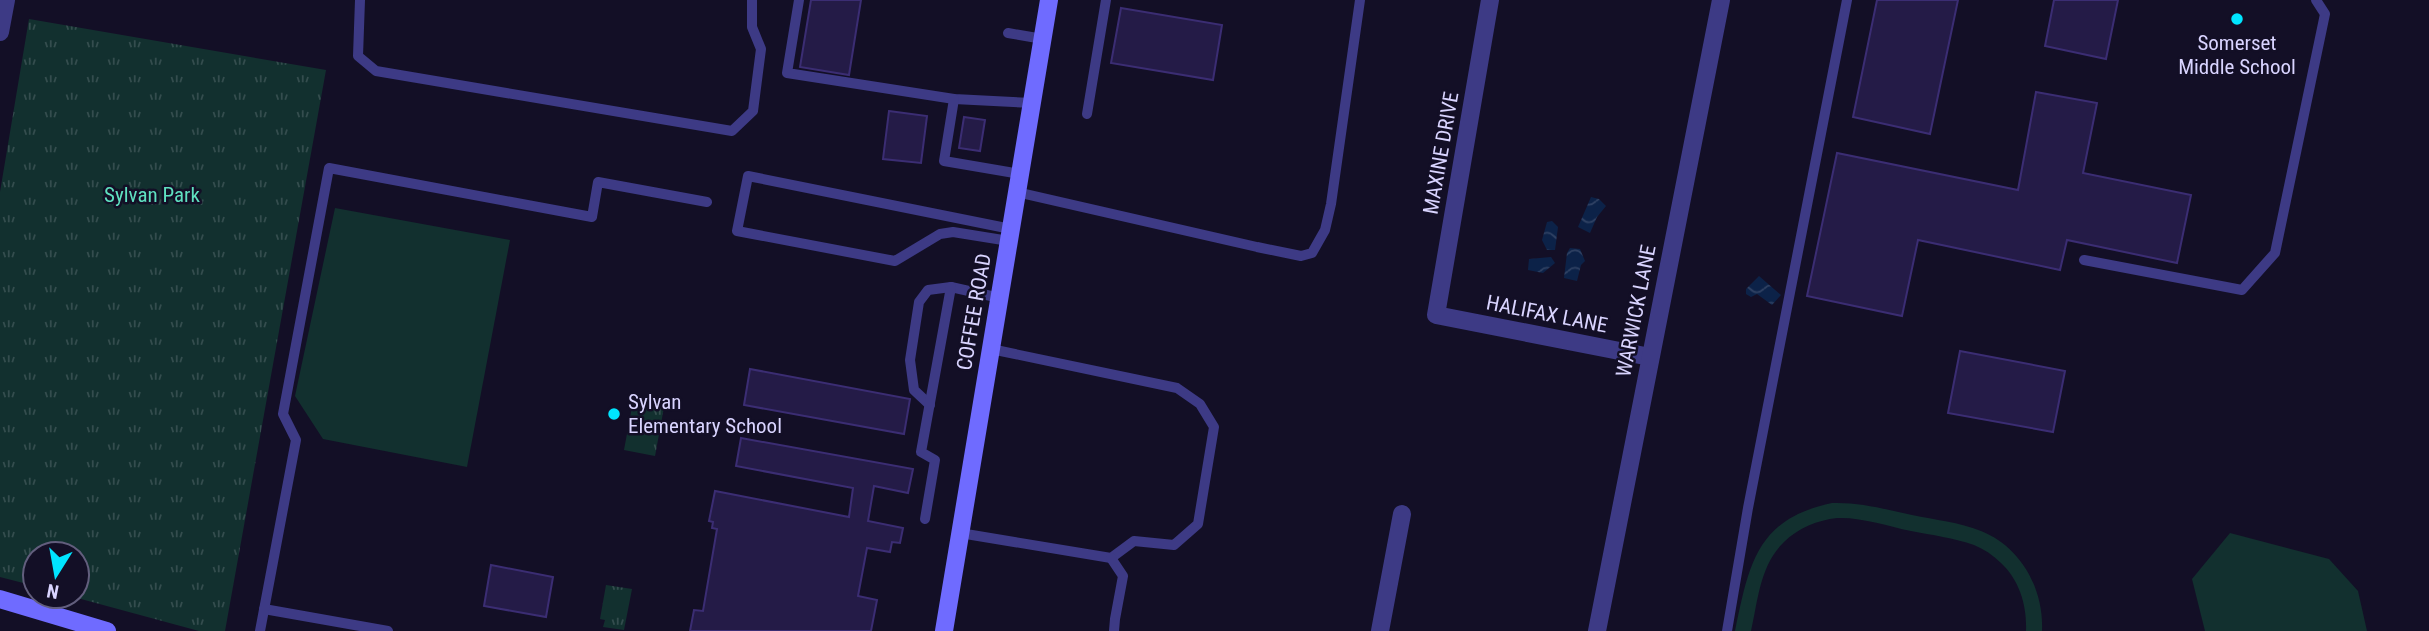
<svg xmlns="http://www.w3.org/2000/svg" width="2429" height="631" viewBox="0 0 2429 631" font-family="'Roboto Condensed',sans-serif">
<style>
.park{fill:url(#park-tufts)}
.pitch{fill:#12302f}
.water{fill:url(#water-waves)}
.building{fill:#241b47;stroke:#3b2d73;stroke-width:2}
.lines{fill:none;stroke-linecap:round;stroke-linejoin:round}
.lane{stroke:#3d3a85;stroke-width:10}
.street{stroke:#3d3a85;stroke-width:18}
.secondary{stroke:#6f6bff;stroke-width:18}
.poi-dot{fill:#00e5ff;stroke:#130f26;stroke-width:2.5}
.labels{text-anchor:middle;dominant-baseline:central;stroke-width:5;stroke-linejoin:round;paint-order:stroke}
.poi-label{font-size:21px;fill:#d9d4ff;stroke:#130f26}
.street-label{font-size:21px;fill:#d9d4ff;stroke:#130f26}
.park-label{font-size:21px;fill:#5fe0c0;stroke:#130f26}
</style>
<defs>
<pattern id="park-tufts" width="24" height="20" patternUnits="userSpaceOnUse" patternTransform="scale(1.75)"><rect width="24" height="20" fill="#12302f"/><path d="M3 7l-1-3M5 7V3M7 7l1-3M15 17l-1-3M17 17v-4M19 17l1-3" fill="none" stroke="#344d4e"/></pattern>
<pattern id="water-waves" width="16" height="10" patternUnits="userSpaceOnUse" patternTransform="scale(1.75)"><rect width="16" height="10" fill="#0c2248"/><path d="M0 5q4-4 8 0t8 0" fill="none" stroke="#2f4163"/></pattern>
</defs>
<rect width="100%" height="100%" fill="#130f26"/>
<!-- park -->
<g class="park">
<path d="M29 19 326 70 225 631H199L70 596H77V554H35V586L0 577V192Z"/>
<path d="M633 402 664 407 655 456 624 450Z"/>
<path d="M606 585 632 589 624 630 603 627 605 620 600 619Z"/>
</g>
<!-- pitch -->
<g class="pitch">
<path d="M335 208 510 240 467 467 323 439 295 396Z"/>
<path d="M1832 503C1859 502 1885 509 1912 515 1935 520 1959 522 1981 531 2021 547 2044 589 2042 631H2026C2027 606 2020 581 2001 563 1993 555 1984 549 1974 545 1954 538 1932 535 1911 531 1887 526 1862 517 1837 518 1818 520 1798 528 1784 542 1760 565 1758 600 1751 631H1735C1749 565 1756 519 1832 503Z"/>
<path d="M2230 533 2329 559 2358 591 2367 631H2205L2192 579Z"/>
</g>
<!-- water -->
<g class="water">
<path d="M1591 197 1599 199 1606 206 1597 217 1590 233 1578 227Z"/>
<path d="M1552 221 1558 227 1555 250H1547L1542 240 1547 222Z"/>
<path d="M1570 248 1580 249 1585 261 1581 265 1577 281 1564 278 1567 253Z"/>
<path d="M1551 257 1555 263 1543 273 1528 270 1529 259Z"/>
<path d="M1759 276 1781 295 1772 305 1757 294 1751 297 1746 294V289Z"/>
</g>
<!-- building -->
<g class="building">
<path d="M811 0H861L849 75 800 67Z"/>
<path d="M1877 0H1958L1930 134 1853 117Z"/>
<path d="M2054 0H2118L2106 59 2045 46Z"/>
<path d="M1121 8 1222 25 1213 80 1111 63Z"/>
<path d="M2036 92 2097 103 2083 173 2191 195 2177 263 2067 240 2060 270 1918 240 1902 316 1807 296 1837 153 2018 190Z"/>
<path d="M889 111 927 116 921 163 883 159Z"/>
<path d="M964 117 985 120 980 151 959 148Z"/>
<path d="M1960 351 2065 371 2053 432 1948 413Z"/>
<path d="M750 369 910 399 904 434 744 405Z"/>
<path d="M741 438 913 469 908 493 874 486 868 521 903 528 900 543 892 542 890 552 867 548 858 596 877 600 871 631H690L694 610 703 611 717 529 712 528 713 522 709 521 715 491 849 517 853 488 736 466Z"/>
<path d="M491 565 553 577 546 617 484 606Z"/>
</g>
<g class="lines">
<!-- lane -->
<g class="lane">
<path d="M360 0 358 56 376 71 732 131 753 111 761 49 752 27V0"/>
<path d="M799 0 787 73 954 99 1032 103"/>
<path d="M1008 33 1043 39"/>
<path d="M954 99 944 161 1020 174"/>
<path d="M1087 114 1106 0"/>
<path d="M1017 192 1257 247 1301 256 1312 253 1325 230 1331 204 1360 0"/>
<path d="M1009 241 953 232 940 234 895 261 737 231 748 176 1011 229"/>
<path d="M2084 260 2242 290 2275 253 2325 14 2316 0"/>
<path d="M930 405 914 390 910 360 919 302 928 290 951 287 1000 298"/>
<path d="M925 519 935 460 921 452 951 287"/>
<path d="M960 533 1111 558 1134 541 1174 545 1198 524 1214 427 1200 404 1177 388 991 349"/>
<path d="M1111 558 1123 576 1115 619 1114 631"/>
<path d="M264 609 388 631"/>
<path d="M260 631 296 440 283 414 329 168 592 217 598 182 707 202"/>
<path d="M1727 631 1748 508 1847 0"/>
</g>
<!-- street -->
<g class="street">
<path d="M1490 0 1436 315 1650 357"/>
<path d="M0 32 6 0"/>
<path d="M1380 631 1402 514"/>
<path d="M1597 631 1721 0"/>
</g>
<!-- secondary -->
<g class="secondary">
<path d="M0 599 107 631"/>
<path d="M944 631 1049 0"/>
</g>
</g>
<!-- markers -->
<g class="poi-dot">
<circle cx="2237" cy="19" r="7"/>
<circle cx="614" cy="414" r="7"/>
</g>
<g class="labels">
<!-- poi labels -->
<g class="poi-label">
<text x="2237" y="43">Somerset<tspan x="2237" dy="24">Middle School</tspan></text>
<text x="628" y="402" text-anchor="start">Sylvan<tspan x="628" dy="24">Elementary School</tspan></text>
</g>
<!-- street labels -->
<g class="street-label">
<text transform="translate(1441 153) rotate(-80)">MAXINE DRIVE</text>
<text transform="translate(1636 311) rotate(-79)">WARWICK LANE</text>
<text transform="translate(974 312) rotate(-80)">COFFEE ROAD</text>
<text transform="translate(1547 314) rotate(11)">HALIFAX LANE</text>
</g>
<!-- park labels -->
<g class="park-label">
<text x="152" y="195">Sylvan Park</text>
</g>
</g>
<!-- north arrow -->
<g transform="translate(56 575) rotate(191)"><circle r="33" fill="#130f26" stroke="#625e7d" stroke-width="2"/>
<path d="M0-5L12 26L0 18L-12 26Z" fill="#00e5ff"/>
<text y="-10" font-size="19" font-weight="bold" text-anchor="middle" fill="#d9d4ff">N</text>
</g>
</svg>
